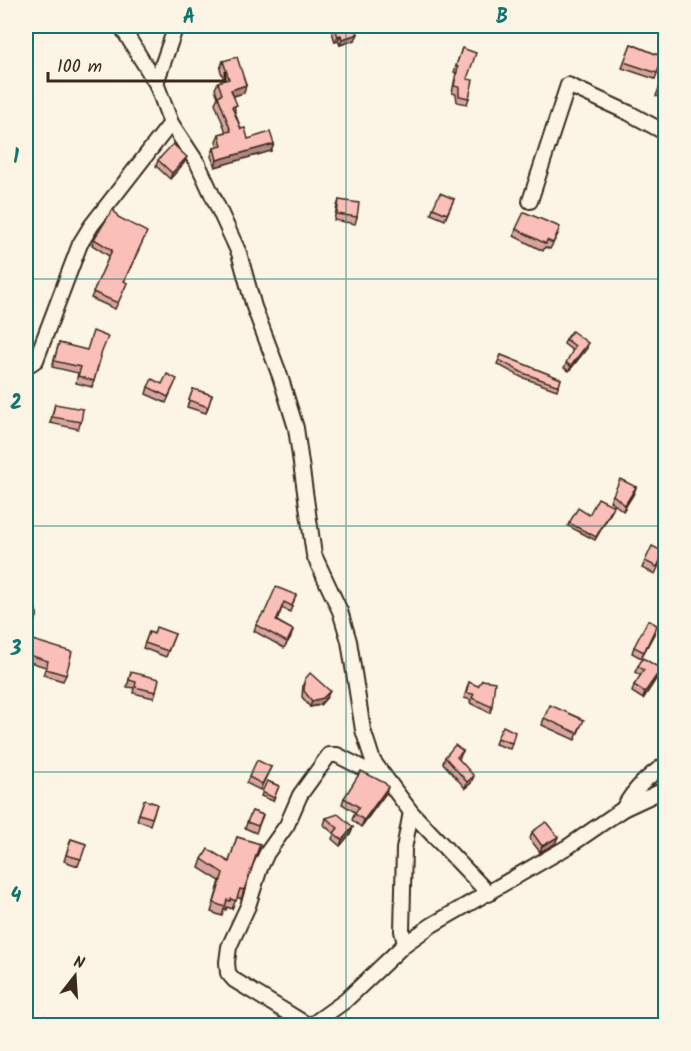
<svg xmlns="http://www.w3.org/2000/svg" width="691" height="1051" viewBox="0 0 691 1051" font-family="Kalam,sans-serif">
<style>
.lines{fill:none;stroke-linecap:round;stroke-linejoin:round}
.street-casing{stroke:#3b2a1e;stroke-width:18}
.street{stroke:#fcf5e5;stroke-width:14}
.wall{fill:#d8a49f;stroke:#3b2a1e;stroke-width:1.5}
.shaded-wall{fill:#b08682;stroke:#3b2a1e;stroke-width:1.5}
.building{fill:#fbbfb9;stroke:#3b2a1e;stroke-width:1.5}
.grid{fill:none;stroke:#0f766e;stroke-width:1.5;stroke-opacity:0.55}
.neatline{fill:none;stroke:#0f766e;stroke-width:2}
.grid-label{font-size:20px;text-anchor:middle;font-weight:bold;fill:#0f766e}
</style>
<rect width="100%" height="100%" fill="#fcf5e5"/>
<filter id="ink" filterUnits="userSpaceOnUse"><feTurbulence type="fractalNoise" baseFrequency=".0167" numOctaves="2"/><feDisplacementMap in="SourceGraphic" scale="12" xChannelSelector="R" yChannelSelector="G"/><feConvolveMatrix kernelMatrix="1 2 1 2 8 2 1 2 1" color-interpolation-filters="sRGB"/></filter>
<g filter="url(#ink)">
<g class="lines">
<defs>
<g id="street">
<path d="M121 26 156 83 171 123 198 164 239 253 254 307 280 376 296 428 314 555 340 611 349 641 363 730 373 761 411 812 489 894"/>
<path d="M156 83 176 26"/>
<path d="M530 201 568 85 629 113 666 133"/>
<path d="M26 367 36 360 80 244 91 226 171 123"/>
<path d="M26 613 29 615"/>
<path d="M623 809C634 789 647 777 666 764"/>
<path d="M405 944 402 931 404 849 411 812"/>
<path d="M309 1026 234 980 228 973 227 962 229 947 248 906 260 868 267 853 287 825 300 795 329 755H337L382 778"/>
<path d="M310 1026 345 1001 405 944 432 925 569 846 623 809 666 789"/>
</g>
</defs>
<!-- street casing -->
<use href="#street" class="street-casing"/>
<!-- street -->
<use href="#street" class="street"/>
</g>
<!-- wall -->
<g class="wall">
<path d="M334 26 355 40 340 45 338 41 335 42 332 32Z"/>
<path d="M631 44 663 57 655 79 622 68Z"/>
<path d="M462 48 467 79 469 98 467 104 457 102 456 94 452 93 456 73 454 72Z"/>
<path d="M223 61 246 85 244 93 234 96 235 112 241 129 248 139 274 144 271 151 215 167 211 156 214 148 218 147 216 141 219 134 226 132 215 103 218 97 215 89 218 82 224 80 220 69Z"/>
<path d="M666 70V99L656 96Z"/>
<path d="M158 160 184 163 170 179 156 166Z"/>
<path d="M454 199 445 220 431 214 433 208Z"/>
<path d="M339 200 357 217 355 224 334 220 337 206Z"/>
<path d="M118 217 144 238 124 282 127 283 115 309 91 298 109 256 92 245 94 239Z"/>
<path d="M516 229 558 234 550 249 545 247 543 251 514 236Z"/>
<path d="M566 339 587 348 569 371 564 368 573 351 564 344Z"/>
<path d="M59 343 101 357 92 387 76 383 78 373 52 367Z"/>
<path d="M501 355 561 379 557 390 521 377 497 364Z"/>
<path d="M162 384 174 385 166 403 146 394 148 387Z"/>
<path d="M193 389 212 395 206 413 187 407Z"/>
<path d="M55 404 81 422 78 429 50 423Z"/>
<path d="M636 487 634 493 623 511 610 501 613 495Z"/>
<path d="M613 509 595 540 568 526 569 523Z"/>
<path d="M662 559 655 574 642 568 645 561Z"/>
<path d="M296 595 290 612 282 608 277 621 293 630 291 637 284 648 254 631 256 625 264 614Z"/>
<path d="M149 632 154 634H175L166 657 143 648Z"/>
<path d="M655 632 641 658 632 653 634 647Z"/>
<path d="M26 640 66 675 63 681 43 675 46 667 26 661Z"/>
<path d="M638 666 658 676 643 699 632 692 634 685 641 676 635 672Z"/>
<path d="M131 672 156 692 154 698 133 693 134 688 127 687Z"/>
<path d="M305 679 327 697 320 705 310 707 302 697 303 685Z"/>
<path d="M469 682 492 707 490 713 470 703 471 700 464 698Z"/>
<path d="M544 718 581 726 575 740 542 725Z"/>
<path d="M497 738 512 743 510 749 495 744Z"/>
<path d="M463 751 459 759 471 783 465 788 443 763 445 757Z"/>
<path d="M271 767 260 790 246 783 249 777Z"/>
<path d="M267 781 279 786 273 801 261 796Z"/>
<path d="M386 793 361 827 352 820 355 812 342 804 344 798Z"/>
<path d="M144 800 157 804 150 825 137 820Z"/>
<path d="M252 811 263 815 256 833 245 828Z"/>
<path d="M326 818 353 827 351 833 340 846 332 839 334 834 324 825Z"/>
<path d="M532 832 555 844 540 852 530 839Z"/>
<path d="M237 837 260 844 241 899 237 897 232 909 227 907 226 910 224 909 222 916 211 912 220 881 199 868 202 859 229 862Z"/>
<path d="M71 839 86 844 78 866 64 861Z"/>
</g>
<!-- shaded-wall -->
<g class="shaded-wall">
<path d="M358 34 355 40 340 45 342 39Z"/>
<path d="M341 35 338 41 335 42 338 36Z"/>
<path d="M246 85 244 93 229 97 231 90Z"/>
<path d="M274 144 271 151 215 167 217 160Z"/>
<path d="M187 157 184 163 170 179 172 173Z"/>
<path d="M588 343 587 348 569 371 571 366Z"/>
<path d="M636 487 634 493 623 511 625 505Z"/>
<path d="M657 625 655 632 641 658 644 652Z"/>
<path d="M661 669 658 676 643 699 645 692Z"/>
<path d="M330 691 327 697 320 705 310 707 312 701Z"/>
<path d="M474 776 471 783 465 788 467 782Z"/>
<path d="M388 787 386 793 361 827 364 820Z"/>
<path d="M353 827 351 833 340 846 342 840Z"/>
<path d="M558 837 555 844 540 852 542 846Z"/>
</g>
<!-- building -->
<g class="building">
<path d="M334 26H355L358 34 342 39 341 35 338 36Z"/>
<path d="M631 44 663 57 657 73 624 62Z"/>
<path d="M462 48 476 53 467 79 473 80 469 98 459 96V87L454 86 458 67 456 66Z"/>
<path d="M237 57 246 85 231 90 237 105 232 107 241 129 245 128 248 139 270 132 274 144 217 160 214 148 222 146 219 134 231 131 218 96 222 94 218 82 229 79 223 61Z"/>
<path d="M666 70V92L659 89Z"/>
<path d="M173 144 187 157 172 173 158 160Z"/>
<path d="M440 193 454 199 447 214 433 208Z"/>
<path d="M339 200 359 203 357 217 337 214Z"/>
<path d="M113 209 118 217 147 232 124 281 127 283 118 303 93 292 112 250 94 239Z"/>
<path d="M524 212 560 227 553 243 547 240 546 244 516 229Z"/>
<path d="M93 331 108 337 101 354 94 381 78 376 81 367 54 361 59 343 87 350Z"/>
<path d="M572 331 588 343 571 366 566 363 575 346 566 339Z"/>
<path d="M501 355 561 379 559 386 523 373 499 360Z"/>
<path d="M167 374 177 379 168 397 148 387 152 379 162 384Z"/>
<path d="M193 389 212 395 208 407 189 400Z"/>
<path d="M26 398 29 399 26 407Z"/>
<path d="M55 404 83 409 81 422 52 417Z"/>
<path d="M620 479 636 487 625 505 613 495Z"/>
<path d="M598 498 614 506 596 537 569 523 578 508 589 515Z"/>
<path d="M652 546 664 552 657 567 645 561Z"/>
<path d="M276 587 296 595 292 606 284 602 276 621 293 630 287 642 256 625 263 613 264 614Z"/>
<path d="M648 620 657 625 644 652 634 647Z"/>
<path d="M156 627 175 634 168 651 145 643 149 632 154 634Z"/>
<path d="M26 638 72 652 66 675 46 669 48 661 26 654Z"/>
<path d="M643 658 661 669 645 692 634 685 644 670 638 666Z"/>
<path d="M131 672 159 679 156 692 135 687 136 682 129 680Z"/>
<path d="M310 673 330 691 323 698 312 701 304 691 305 679Z"/>
<path d="M482 680 495 682 492 707 472 698 474 694 466 693 469 682 478 686Z"/>
<path d="M550 705 584 720 577 733 544 718Z"/>
<path d="M503 726 515 732 512 743 497 738Z"/>
<path d="M455 745 463 751 457 757 474 776 467 782 445 757Z"/>
<path d="M257 760 271 767 262 784 249 777Z"/>
<path d="M361 771 385 783 388 787 364 820 355 814 359 807 344 798Z"/>
<path d="M267 781 279 786 274 798 262 792Z"/>
<path d="M144 800 157 804 152 818 139 814Z"/>
<path d="M252 811 263 815 258 826 247 822Z"/>
<path d="M338 814 353 827 342 840 334 833 338 828 326 818Z"/>
<path d="M546 822 558 837 542 846 532 832Z"/>
<path d="M237 837 260 844 244 890 240 889 236 901 231 899 230 901 227 900 225 907 214 903 223 873 202 859 208 849 229 862Z"/>
<path d="M71 839 86 844 81 859 66 855Z"/>
</g>
</g>
<!-- grid -->
<path class="grid" d="M346 26V1026M26 279H666M26 526H666M26 772H666"/>
<!-- margin -->
<rect width="691" height="1051" fill="none" stroke="#fcf5e5" stroke-width="66"/>
<!-- north arrow -->
<g transform="translate(75 976) rotate(17)" stroke="#fcf5e5" stroke-width="4.5" paint-order="stroke">
<path d="M0-4.5L10 22L0 15L-10 22Z" fill="#3b2a1e"/>
<text y="-9" font-size="16" font-weight="bold" text-anchor="middle" fill="#3b2a1e">N</text>
</g>
<!-- scale -->
<path d="M48 72v9h177v-9" fill="none" stroke="#3b2a1e" stroke-width="3"/>
<text x="57" y="72" font-size="18" fill="#3b2a1e" stroke="#fcf5e5" stroke-width="4.5" paint-order="stroke">100 m</text>
<rect x="33" y="33" width="625" height="985" class="neatline"/>
<g class="grid-label">
<text x="189" y="23">A</text>
<text x="502" y="23">B</text>
<text x="16" y="163">1</text>
<text x="16" y="409">2</text>
<text x="16" y="655">3</text>
<text x="16" y="902">4</text>
</g>
</svg>
